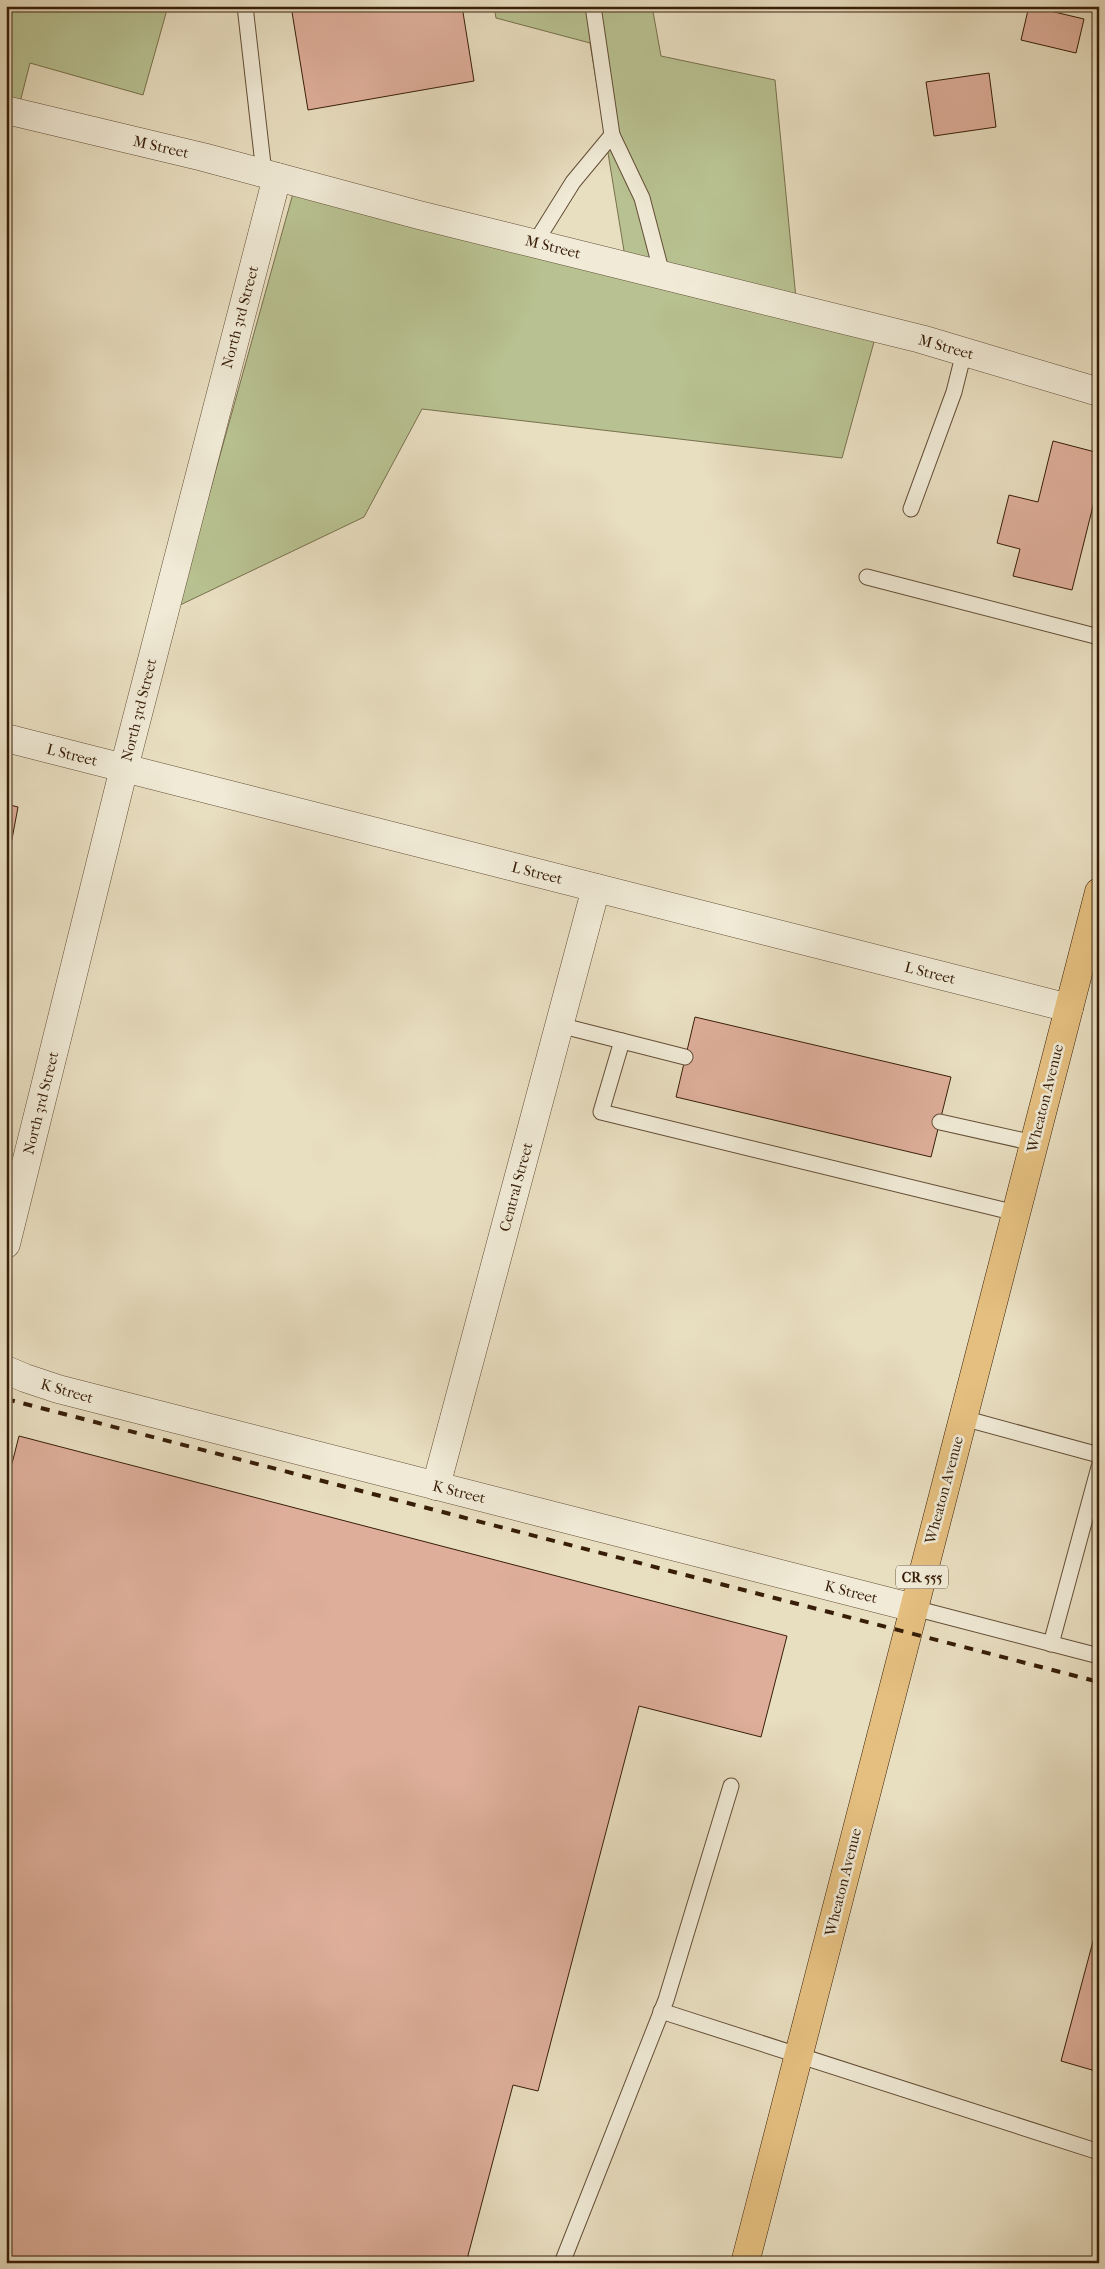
<svg xmlns="http://www.w3.org/2000/svg" width="1105" height="2269" viewBox="0 0 1105 2269" font-family="'IM FELL French Canon',serif">
<style>
.green{fill:#b8c191;stroke:#78704c}
.building{fill:#deae9a;stroke:#381e08}
.lines{fill:none;stroke-linecap:round;stroke-linejoin:round}
.lane-casing{stroke:#644e36;stroke-width:17}
.street-casing{stroke:#644e36;stroke-width:29}
.primary-casing{stroke:#381e08;stroke-width:29}
.lane{stroke:#f0ead6;stroke-width:15}
.street{stroke:#f0ead6;stroke-width:28}
.primary{stroke:#e4bf80;stroke-width:28}
.rail{stroke:#381e08;stroke-width:4;stroke-dasharray:9 9;stroke-linecap:butt}
.labels{text-anchor:middle;dominant-baseline:central;stroke-width:5;stroke-linejoin:round;paint-order:stroke}
.shield{fill:#f0ead6;stroke:#6f5b46;stroke-width:1}
.shield-label{font-size:14px;font-weight:bold;fill:#381e08}
.street-label{font-size:15px;fill:#381e08;stroke:#f0ead6}
</style>
<rect width="100%" height="100%" fill="#e8dec0"/>
<filter id="stains"><feTurbulence type="fractalNoise" baseFrequency=".004" numOctaves="4"/><feColorMatrix values="0 0 0 0 .2 0 0 0 0 .09 0 0 0 0 .02 0 0 0 .5 -.17"/></filter>
<radialGradient id="worn" r=".72"><stop offset=".6" stop-color="#630" stop-opacity="0"/><stop offset="1" stop-color="#630" stop-opacity=".3"/></radialGradient>
<!-- green -->
<g class="green">
<path d="M6 6H168L143 95 30 63 18 110 6 107Z"/>
<path d="M494 6H652L661 56 775 80 797 309 877 331 842 458 422 409 364 517 178 606 297 179 626 263 590 43 496 18Z"/>
</g>
<!-- building -->
<g class="building">
<path d="M291 6H462L474 81 308 110Z"/>
<path d="M1029 6 1084 19 1076 53 1021 40Z"/>
<path d="M1099 9V55H1093Z"/>
<path d="M989 73 996 127 934 136 926 82Z"/>
<path d="M1053 441 1099 453V482L1072 590 1013 576 1020 549 997 543 1009 495 1038 502Z"/>
<path d="M6 804 18 807 9 855 6 854Z"/>
<path d="M695 1017 951 1077 931 1157 676 1097Z"/>
<path d="M19 1436 787 1636 761 1737 639 1706 538 2091 513 2085 466 2263H6V1487Z"/>
<path d="M1099 1919V2072L1061 2061Z"/>
</g>
<g class="lines">
<defs>
<g id="lane">
<path d="M245 6 264 173"/>
<path d="M593 6 612 135"/>
<path d="M535 243 573 182 612 135 642 198 662 274"/>
<path d="M911 509 954 392 964 352"/>
<path d="M867 577 1099 637"/>
<path d="M559 1025 685 1057"/>
<path d="M622 1041 601 1112 1016 1213"/>
<path d="M940 1122 1034 1143"/>
<path d="M963 1418 1099 1455"/>
<path d="M914 1608 1099 1656"/>
<path d="M1051 1644 1099 1467"/>
<path d="M661 2011 1099 2152"/>
<path d="M562 2263 666 2000 731 1786"/>
</g>
<g id="street">
<path d="M6 110 203 157 419 215 921 339 1099 392"/>
<path d="M6 738 1069 1008"/>
<path d="M6 1244 124 768 277 177"/>
<path d="M6 1370 25 1378 58 1389 914 1608"/>
<path d="M436 1486 596 888"/>
</g>
<path id="primary" d="M745 2263 1099 892"/>
</defs>
<!-- lane casing -->
<use href="#lane" class="lane-casing"/>
<!-- street casing -->
<use href="#street" class="street-casing"/>
<!-- primary casing -->
<use href="#primary" class="primary-casing"/>
<!-- lane -->
<use href="#lane" class="lane"/>
<!-- street -->
<use href="#street" class="street"/>
<!-- primary -->
<use href="#primary" class="primary"/>
<!-- rail -->
<path class="rail" d="M6 1399 1099 1682"/>
</g>
<g class="labels">
<!-- shield labels -->
<rect class="shield" x="896" y="1565.5" width="52" height="23" rx="4"/>
<g class="shield-label">
<text x="922" y="1577">CR 555</text>
</g>
<!-- street labels -->
<g class="street-label">
<text transform="translate(161 147) rotate(13)">M Street</text>
<text transform="translate(553 247) rotate(14)">M Street</text>
<text transform="translate(240 317) rotate(-75)">North 3rd Street</text>
<text transform="translate(946 347) rotate(16)">M Street</text>
<text transform="translate(139 710) rotate(-76)">North 3rd Street</text>
<text transform="translate(72 755) rotate(14)">L Street</text>
<text transform="translate(537 873) rotate(14)">L Street</text>
<text transform="translate(930 973) rotate(14)">L Street</text>
<text transform="translate(1045 1098) rotate(-76)">Wheaton Avenue</text>
<text transform="translate(41 1103) rotate(-76)">North 3rd Street</text>
<text transform="translate(516 1187) rotate(-75)">Central Street</text>
<text transform="translate(67 1391) rotate(16)">K Street</text>
<text transform="translate(944 1490) rotate(-75)">Wheaton Avenue</text>
<text transform="translate(459 1492) rotate(14)">K Street</text>
<text transform="translate(851 1592) rotate(14)">K Street</text>
<text transform="translate(843 1882) rotate(-76)">Wheaton Avenue</text>
</g>
</g>
<!-- margin -->
<rect width="1105" height="2269" fill="none" stroke="#e8dec0" stroke-width="25"/>
<rect x="8" y="8" width="1090" height="2254" fill="none" stroke="#381e08" stroke-width="2.5"/>
<rect x="12" y="12" width="1080" height="2244" fill="none" stroke="#381e08"/>
<rect width="100%" height="100%" filter="url(#stains)"/>
<rect width="100%" height="100%" fill="url(#worn)"/>
</svg>
